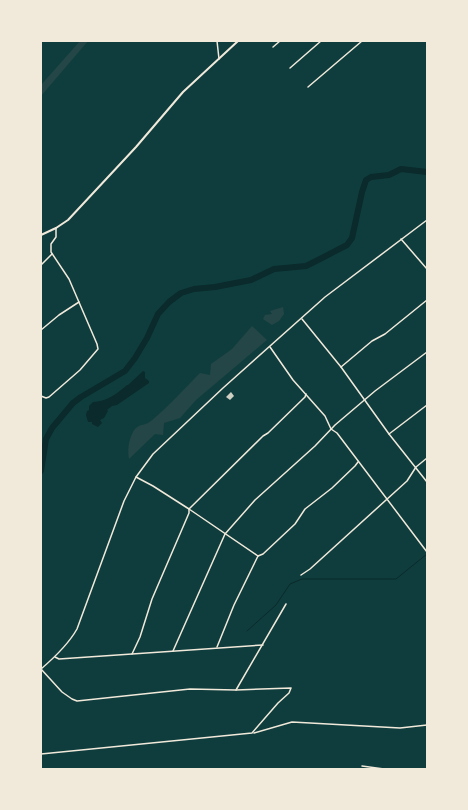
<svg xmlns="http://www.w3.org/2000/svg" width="468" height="810" viewBox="0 0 468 810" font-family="'Nunito Sans',sans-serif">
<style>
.green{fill:#244646}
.water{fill:#0a2a2b}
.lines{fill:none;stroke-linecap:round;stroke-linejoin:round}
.stream{stroke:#0a2a2b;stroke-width:1}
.river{stroke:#0a2a2b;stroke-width:6}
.building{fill:#cfcfc3}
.minor{stroke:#f1e9da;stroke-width:1.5}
.secondary{stroke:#f1e9da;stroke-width:2}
</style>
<rect width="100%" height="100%" fill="#0f3d3e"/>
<!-- green -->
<g class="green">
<path d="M80 41H88L41 96V85Z"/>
<path d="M283 307 284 314 279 321 272 325 263 319 265 315 272 314 270 311Z"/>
<path d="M252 326 267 340 196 400 180 418 164 423 163 435 155 434 129 459C127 450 129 437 135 429 139 424 147 425 151 421 169 406 184 389 200 373L210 375 211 364 232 349Z"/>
</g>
<!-- water -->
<path class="water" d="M143 371 145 372V378L149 381V383L117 405 112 406 107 410 108 411 104 418 100 420 102 423 98 427 92 424V422H88L86 415 87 411 89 410V406L93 402C106 402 118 393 127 385H128Z"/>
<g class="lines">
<!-- stream -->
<path class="stream" d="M247 631 276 605 290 584 302 579H396L427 554"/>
<!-- river -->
<path class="river" d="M41 471 46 439 52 428 73 403 81 397 125 371 135 358 147 338 158 314 169 302 181 293 194 289 215 287 251 280 274 269 306 266 318 260 347 245 352 238 362 192 366 180 371 177 389 175 401 169 427 172"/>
</g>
<!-- building -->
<path class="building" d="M231 392 234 396 230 400 226 397Z"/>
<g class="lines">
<!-- minor -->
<g class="minor">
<path d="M217 41 219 59"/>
<path d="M273 47 280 41"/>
<path d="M290 68 321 41"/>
<path d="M308 87 362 41"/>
<path d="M401 239 427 269"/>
<path d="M41 265 52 254"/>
<path d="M302 319 341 367 389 434 427 482"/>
<path d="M41 330 59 315 79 302"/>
<path d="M270 347 293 380 325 416 331 429 337 433 427 552"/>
<path d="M341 367 372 341 385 334 427 300"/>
<path d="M41 396 46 398 49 397 80 370 98 349 97 344 69 279 51 252V244L56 237V228"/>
<path d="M389 434 427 405"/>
<path d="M136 477 153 486 189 509 258 556"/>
<path d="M301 575 310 569 407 481 416 467 427 458"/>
<path d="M217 647 234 605 258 556 263 554 295 524 305 509 332 488 355 466 358 462"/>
<path d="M173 651 225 534 255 500 315 446 335 425 375 391 427 352"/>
<path d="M132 654 140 637 152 599 189 513V509L263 436 268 433 305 397 306 394"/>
<path d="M55 657 59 659 263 645"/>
<path d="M41 669C55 657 68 645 77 629L124 501 136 477 153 454 223 388 325 297 427 220"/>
<path d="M236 690 286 604"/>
<path d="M254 733 292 722 400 728 427 725"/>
<path d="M41 754 252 733 278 703 289 693 291 688 236 690 190 689 77 701 72 699 62 692 41 669"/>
<path d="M362 766 384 769"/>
</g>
<!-- secondary -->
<path class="secondary" d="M41 235 56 228 68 220 136 147 183 92 238 41"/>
</g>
<!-- border -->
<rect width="468" height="810" fill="none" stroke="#f1e9da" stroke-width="84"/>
</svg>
